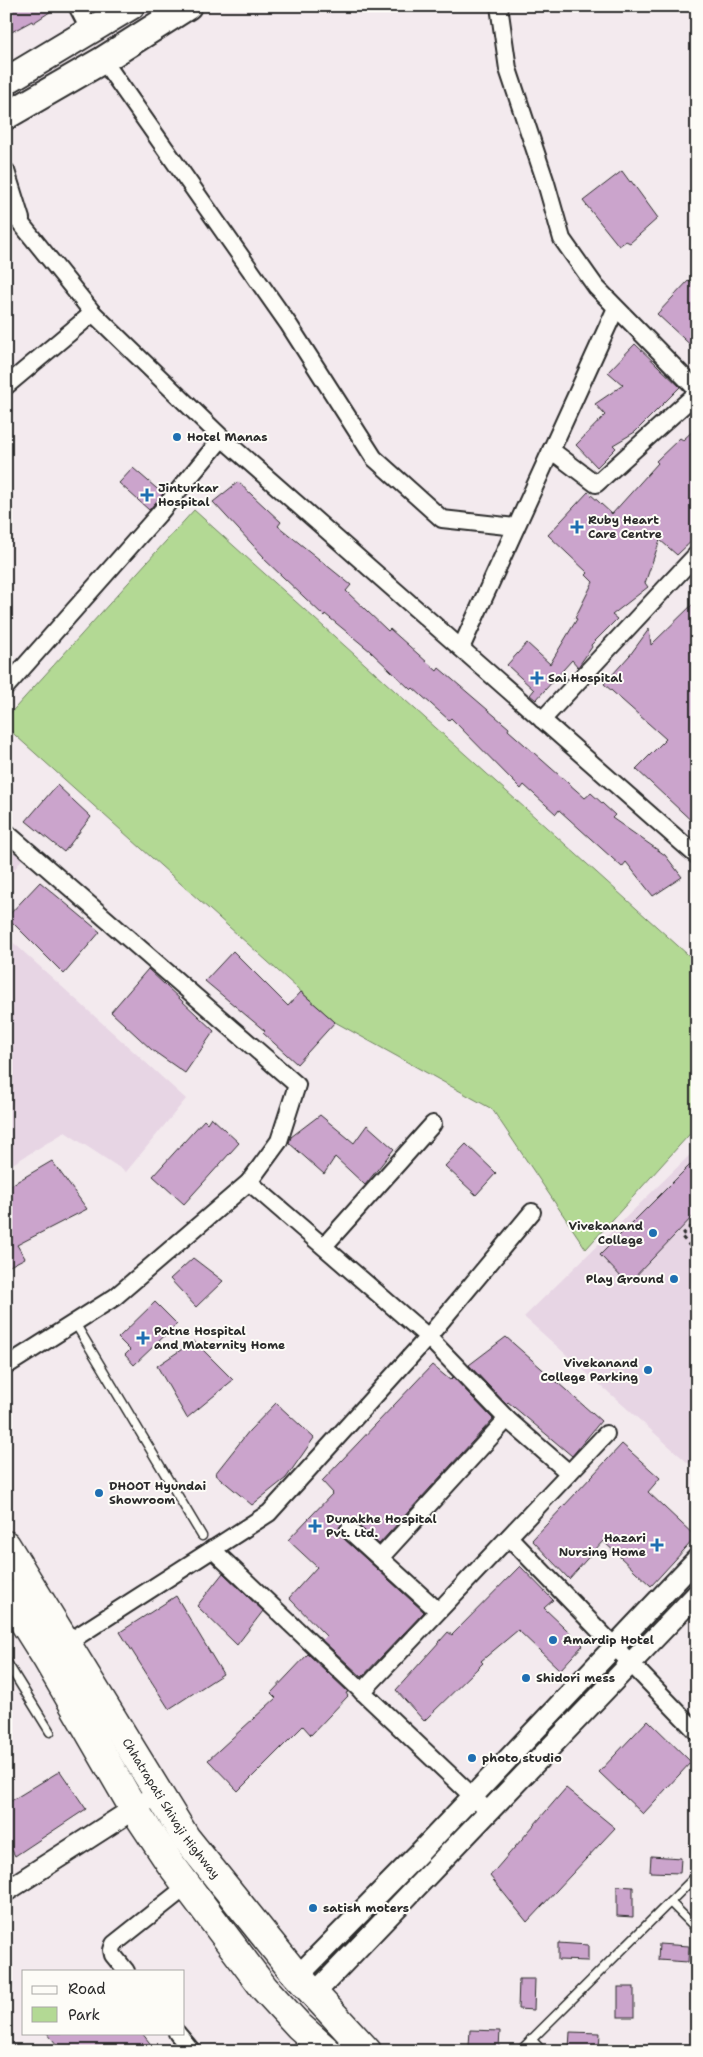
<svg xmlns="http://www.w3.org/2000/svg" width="703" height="2057" viewBox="0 0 703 2057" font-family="'Shantell Sans',sans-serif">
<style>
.built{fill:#e7d5e4}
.green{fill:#b3d994;stroke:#6f8260}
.building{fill:#cba4cc;stroke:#2b2b2b}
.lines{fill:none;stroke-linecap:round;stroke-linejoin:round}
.service-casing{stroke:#2b2b2b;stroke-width:11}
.minor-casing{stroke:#2b2b2b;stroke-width:20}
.tertiary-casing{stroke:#2b2b2b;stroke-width:24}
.primary-casing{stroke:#2b2b2b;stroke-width:30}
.trunk-casing{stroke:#2b2b2b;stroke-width:31}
.path{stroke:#2b2b2b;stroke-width:3;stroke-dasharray:4 4;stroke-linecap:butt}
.service{stroke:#fdfcf7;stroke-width:8}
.minor{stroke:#fdfcf7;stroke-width:16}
.tertiary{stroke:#fdfcf7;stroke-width:20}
.primary{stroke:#fdfcf7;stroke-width:26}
.trunk{stroke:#fdfcf7;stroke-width:28}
.poi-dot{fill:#1f6fb2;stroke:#fdfcf7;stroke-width:2}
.labels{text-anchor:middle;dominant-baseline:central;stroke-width:4;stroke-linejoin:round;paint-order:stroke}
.poi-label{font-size:12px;font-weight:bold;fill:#2b2b2b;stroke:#fdfcf7;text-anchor:start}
.street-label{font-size:12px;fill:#2b2b2b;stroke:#fdfcf7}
</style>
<rect width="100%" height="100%" fill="#f3eaee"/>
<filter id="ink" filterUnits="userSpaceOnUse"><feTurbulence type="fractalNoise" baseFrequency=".02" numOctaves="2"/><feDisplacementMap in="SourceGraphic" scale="10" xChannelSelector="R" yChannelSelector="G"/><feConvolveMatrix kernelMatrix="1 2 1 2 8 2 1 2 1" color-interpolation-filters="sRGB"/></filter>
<g filter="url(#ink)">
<!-- built -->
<g class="built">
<path d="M6 846 22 859 6 881Z"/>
<path d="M6 936 186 1099 126 1172 65 1132 6 1168Z"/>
<path d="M697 1148V1471L524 1317Z"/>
</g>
<!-- green -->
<path class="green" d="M194 510 697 963V1126L586 1249 492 1109 335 1022 6 727V718Z"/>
<!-- building -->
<g class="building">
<path d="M6 6H59L33 23 32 21 6 35Z"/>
<path d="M622 171 630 182 631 181 658 218 630 243 626 241 619 246 583 201Z"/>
<path d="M689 280 697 287V351L657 314Z"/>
<path d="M635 344 680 387 635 432 613 445 616 448 597 467 576 445 605 415 595 404 623 385 608 372Z"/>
<path d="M697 427V536L677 555 660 540 645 583 648 587 612 615 617 619 591 645 592 647 578 667 572 660 536 700 530 695 534 690 507 665 527 643 550 664 577 619 575 618 593 582 586 575 588 573 548 535 588 492 612 514 658 463 656 461 680 438 683 440Z"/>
<path d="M133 468 163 494 149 510 119 483Z"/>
<path d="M238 482 281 522 278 526 351 585 346 591 388 631 390 629 437 671 439 668 509 728 508 730 585 798 591 793 615 815 612 818 665 855 682 877 653 896 626 862 622 867 559 810 556 814 524 785 521 789 451 718 449 720 413 688 411 690 370 651 325 614 324 616 263 558 264 557 213 502Z"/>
<path d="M697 600V826L636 769 666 739 604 684 630 655 649 629 651 645Z"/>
<path d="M57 785 91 817 64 852 26 821Z"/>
<path d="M40 882 100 932 64 974 7 917Z"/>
<path d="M233 951 288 1006 301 992 335 1022 297 1064 263 1033 265 1031 205 981Z"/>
<path d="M148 969 214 1031 185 1073 152 1050 111 1012Z"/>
<path d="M320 1115 354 1143 367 1125 394 1149 365 1185 335 1157 324 1174 289 1143 291 1137Z"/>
<path d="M211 1117 239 1143 184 1204 153 1176 204 1120 207 1123Z"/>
<path d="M466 1144 496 1173 476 1195 445 1166Z"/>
<path d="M52 1161 87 1209 17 1245 25 1258 6 1268V1188Z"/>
<path d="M690 1165 697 1172V1212L628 1284 600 1255Z"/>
<path d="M193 1258 223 1281 196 1307 170 1279Z"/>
<path d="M155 1302 177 1324 134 1365 125 1355 130 1350 118 1338Z"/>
<path d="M506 1337 601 1421 572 1456 508 1402 506 1404 469 1365Z"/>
<path d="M194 1341 233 1380 187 1418 157 1366Z"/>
<path d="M432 1365 450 1380 453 1377 493 1419 379 1544 352 1520 346 1521 339 1527 342 1537 424 1612 362 1677 322 1640 326 1636 289 1598 317 1567 288 1540 333 1493 322 1481Z"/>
<path d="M276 1403 314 1438 286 1478 252 1505 215 1474 249 1431Z"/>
<path d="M622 1444 660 1478 648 1492 696 1537 651 1586 603 1541 569 1579 532 1540Z"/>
<path d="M520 1566 553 1600 544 1608 583 1645 560 1670 518 1630 481 1661 483 1663 424 1721 396 1690 448 1632 452 1635Z"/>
<path d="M223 1573 263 1611 237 1645 197 1606Z"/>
<path d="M176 1596 223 1674 169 1709 120 1632Z"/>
<path d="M308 1654 348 1692 346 1693 348 1696 311 1735 303 1726 238 1791 208 1760 276 1698 271 1693Z"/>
<path d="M648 1720 691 1762 643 1814 599 1772Z"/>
<path d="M60 1771 86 1809 15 1856 6 1839V1804Z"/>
<path d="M566 1788 615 1828 527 1922 490 1876Z"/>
<path d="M651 1856 681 1858 680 1873 650 1872Z"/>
<path d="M617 1886 633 1887V1917L617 1916Z"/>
<path d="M558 1943 588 1945V1961L558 1960Z"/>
<path d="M659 1944 689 1946 688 1962 658 1960Z"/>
<path d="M519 1979H535L534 2010 518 2009Z"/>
<rect x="618" y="1987" width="16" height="30"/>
<path d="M470 2030 500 2031 499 2047 469 2046Z"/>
<path d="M570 2032 600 2033 599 2049 569 2048Z"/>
<path d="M47 2033H142L156 2051H62Z"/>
</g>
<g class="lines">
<defs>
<g id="service">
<path d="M75 1323 202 1536"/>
<path d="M6 1661 50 1732"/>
<path d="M670 1902 697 1929"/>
<path d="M531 2039 542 2051"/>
<path d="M520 2051 697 1875"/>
</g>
<g id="minor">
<path d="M77 6 90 31"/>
<path d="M499 6 508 69 546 183 562 239 596 287 697 390"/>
<path d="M103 60 289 325 374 458 442 519 516 527"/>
<path d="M6 171 21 219"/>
<path d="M6 205 93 313 222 438 697 856"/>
<path d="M6 386 93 313"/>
<path d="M551 450 596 484 697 393"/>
<path d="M461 648 616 308"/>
<path d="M6 687 158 515 222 438"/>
<path d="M542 720 697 554"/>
<path d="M6 832 297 1085 279 1141 249 1182 115 1297 6 1366"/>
<path d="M249 1182 428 1337 507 1419"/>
<path d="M324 1246 433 1124"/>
<path d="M349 1530 438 1611"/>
<path d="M509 1537 697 1732"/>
<path d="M212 1549 488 1811"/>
<path d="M380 1558 507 1419 569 1473"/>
<path d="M67 1643 269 1513 428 1337 532 1212"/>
<path d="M362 1692 606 1434"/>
<path d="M126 1971 113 1955 112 1950 114 1944 187 1886"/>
<path d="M177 2033 192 2051"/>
</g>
<g id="tertiary">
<path d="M6 1891 146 1801"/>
<path d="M298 1976 421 1851 697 1559"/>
<path d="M314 1994 697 1594"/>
</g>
<g id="primary">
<path d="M6 81 131 6"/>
<path d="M6 116 103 60 188 6"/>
</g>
<g id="trunk">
<path id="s1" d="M6 1545 186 1838 293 1971 367 2051"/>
<path d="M6 1594 47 1659 134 1809 170 1863 264 1988 299 2026 327 2051"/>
</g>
</defs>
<!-- service casing -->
<use href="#service" class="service-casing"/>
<!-- minor casing -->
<use href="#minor" class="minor-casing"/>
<!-- tertiary casing -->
<use href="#tertiary" class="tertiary-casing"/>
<!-- primary casing -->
<use href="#primary" class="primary-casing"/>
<!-- trunk casing -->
<use href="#trunk" class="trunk-casing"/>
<!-- path -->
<path class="path" d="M697 1221 681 1236 697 1254"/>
<!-- service -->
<use href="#service" class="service"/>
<!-- minor -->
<use href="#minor" class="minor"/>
<!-- tertiary -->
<use href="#tertiary" class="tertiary"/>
<!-- primary -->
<use href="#primary" class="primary"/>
<!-- trunk -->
<use href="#trunk" class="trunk"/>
</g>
</g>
<!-- markers -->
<g class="poi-dot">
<circle cx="177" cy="437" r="5"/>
<path d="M144.5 487.5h5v5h5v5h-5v5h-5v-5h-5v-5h5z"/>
<path d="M574.5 519.5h5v5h5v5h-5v5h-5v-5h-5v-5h5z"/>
<path d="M534.5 670.5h5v5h5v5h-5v5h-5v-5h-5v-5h5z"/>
<circle cx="653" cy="1233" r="5"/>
<circle cx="674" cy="1279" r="5"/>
<path d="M140.5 1330.5h5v5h5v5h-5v5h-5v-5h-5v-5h5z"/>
<circle cx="648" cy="1370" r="5"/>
<circle cx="99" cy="1493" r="5"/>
<path d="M312.5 1518.5h5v5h5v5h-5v5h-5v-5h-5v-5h5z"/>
<path d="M654.5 1537.5h5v5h5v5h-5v5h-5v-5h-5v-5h5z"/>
<circle cx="553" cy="1640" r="5"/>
<circle cx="526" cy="1678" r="5"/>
<circle cx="472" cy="1758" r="5"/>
<circle cx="313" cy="1908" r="5"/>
</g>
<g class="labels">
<!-- poi labels -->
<g class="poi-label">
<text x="187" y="437">Hotel Manas</text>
<text x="158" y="488">Jinturkar<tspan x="158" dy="14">Hospital</tspan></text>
<text x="588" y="520">Ruby Heart<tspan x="588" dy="14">Care Centre</tspan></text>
<text x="548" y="678">Sai Hospital</text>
<text x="643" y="1226" text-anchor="end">Vivekanand<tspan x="643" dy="14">College</tspan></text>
<text x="664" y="1279" text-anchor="end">Play Ground</text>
<text x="154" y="1331">Patne Hospital<tspan x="154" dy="14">and Maternity Home</tspan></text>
<text x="638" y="1363" text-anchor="end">Vivekanand<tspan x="638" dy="14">College Parking</tspan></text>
<text x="109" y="1486">DHOOT Hyundai<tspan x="109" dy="14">Showroom</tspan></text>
<text x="326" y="1519">Dunakhe Hospital<tspan x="326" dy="14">Pvt. Ltd.</tspan></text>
<text x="646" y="1538" text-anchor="end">Hazari<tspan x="646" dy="14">Nursing Home</tspan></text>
<text x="563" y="1640">Amardip Hotel</text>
<text x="536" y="1678">Shidori mess</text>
<text x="482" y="1758">photo studio</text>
<text x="323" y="1908">satish moters</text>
</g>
<!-- street labels -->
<g class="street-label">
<text stroke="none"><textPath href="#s1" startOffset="311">Chhatrapati Shivaji Highway</textPath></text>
</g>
</g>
<!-- margin -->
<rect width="703" height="2057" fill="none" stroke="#fdfcf7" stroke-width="25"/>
<rect x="12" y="12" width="678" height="2032" fill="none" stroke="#2b2b2b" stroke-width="2" filter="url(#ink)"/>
<!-- legend -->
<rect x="22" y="1970" width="162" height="65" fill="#fdfcf7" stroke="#a9a8a5"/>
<rect x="32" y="1986" width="25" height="8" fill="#fdfcf7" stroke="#a9a8a5"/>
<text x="68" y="1994" font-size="15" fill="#2b2b2b">Road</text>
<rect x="32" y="2007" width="25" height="15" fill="#b3d994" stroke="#a9a8a5"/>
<text x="68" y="2020" font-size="15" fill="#2b2b2b">Park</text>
</svg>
